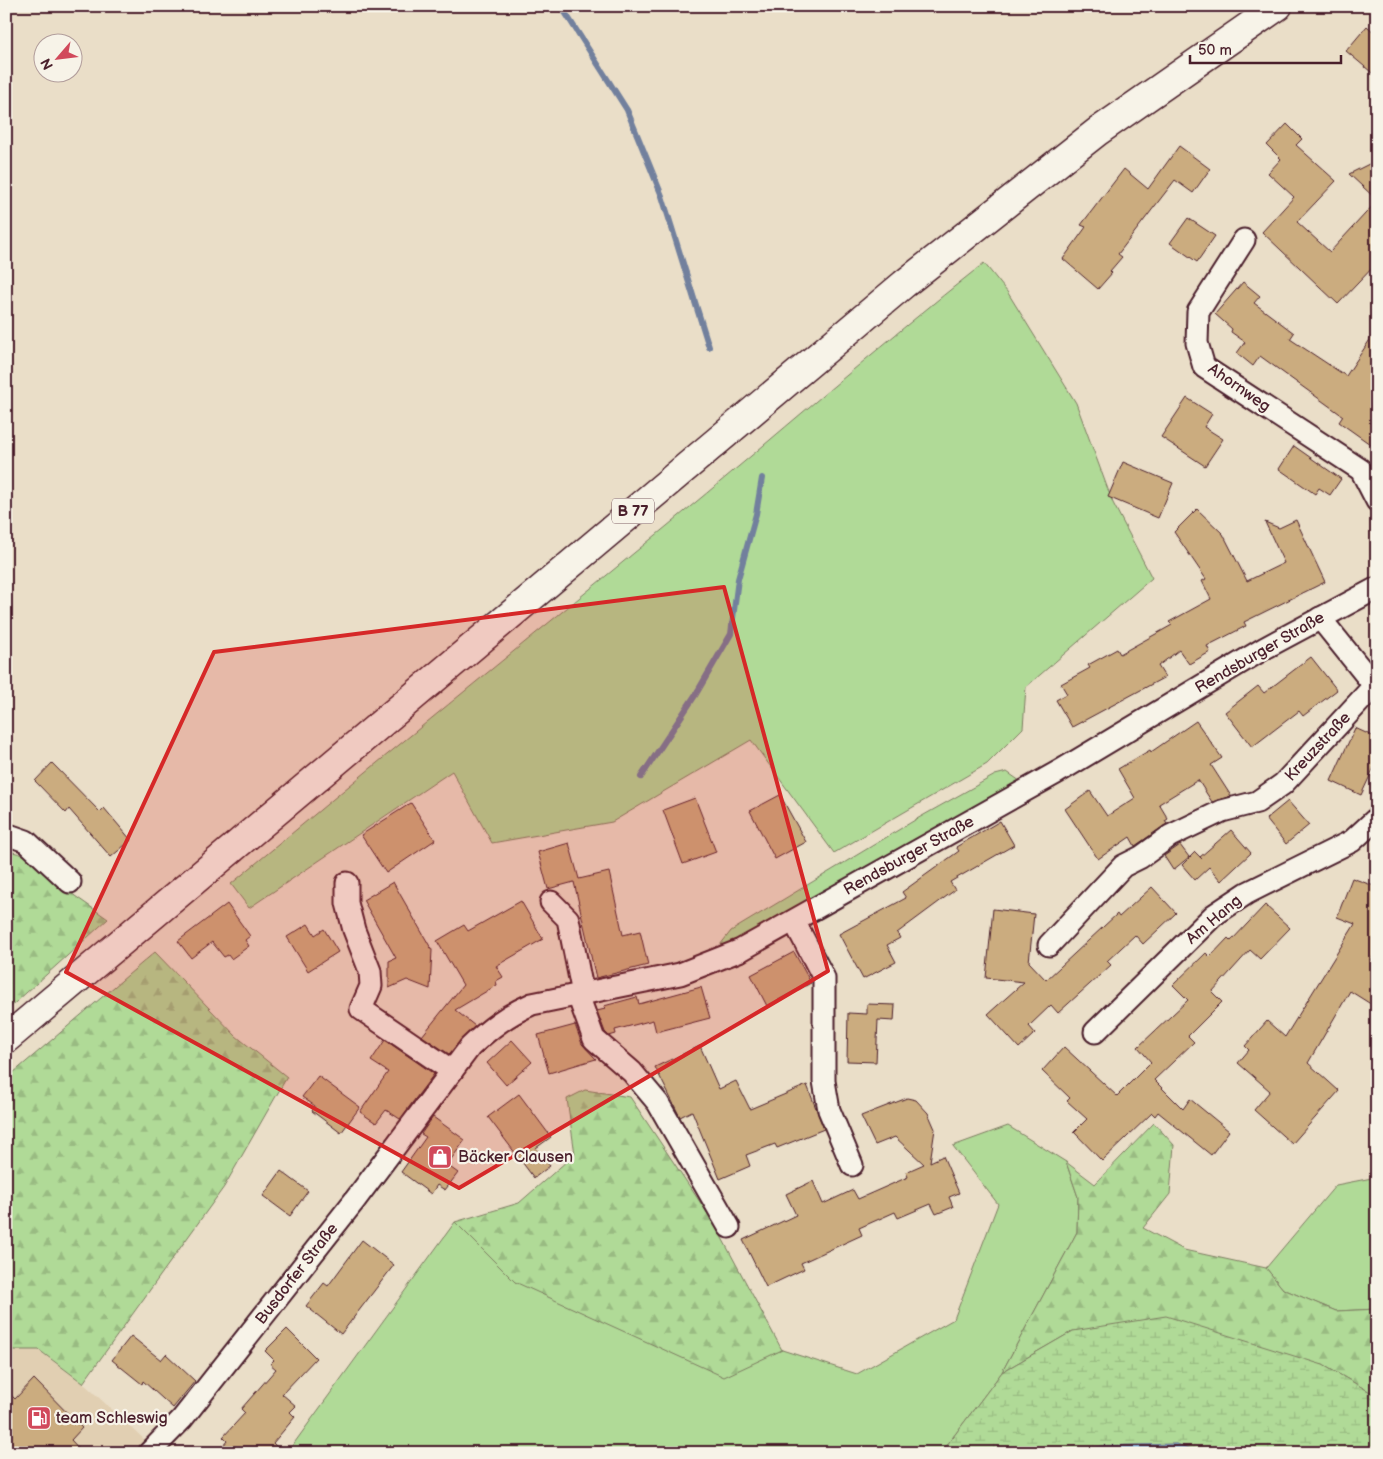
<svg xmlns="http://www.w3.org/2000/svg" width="1383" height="1459" viewBox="0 0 1383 1459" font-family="'Balsamiq Sans',sans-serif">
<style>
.built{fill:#e1cfb2}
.grass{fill:#b0da97;stroke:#7d7c61}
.forest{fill:url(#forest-firs);stroke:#7d7c61}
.wetland{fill:url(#wetland-marsh);stroke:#7d7c61}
.water{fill:url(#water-waves);stroke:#72809d}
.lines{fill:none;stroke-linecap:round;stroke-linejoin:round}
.shore{stroke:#645f77;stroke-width:1}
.stream{stroke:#72809d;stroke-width:6}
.building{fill:#cbac7f;stroke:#4a1f2b}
.minor-casing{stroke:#4a1f2b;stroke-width:25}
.major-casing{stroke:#4a1f2b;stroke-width:31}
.minor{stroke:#f7f3e8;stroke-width:21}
.major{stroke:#f7f3e8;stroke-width:28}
.marked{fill:#d62828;fill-opacity:0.2;stroke:#d62828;stroke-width:4;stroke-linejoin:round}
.labels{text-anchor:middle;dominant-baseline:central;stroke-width:4.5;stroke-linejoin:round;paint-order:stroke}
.shield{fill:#f7f3e8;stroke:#7e5f64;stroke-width:1}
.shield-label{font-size:15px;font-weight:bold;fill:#4a1f2b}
.street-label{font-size:16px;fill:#4a1f2b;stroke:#f7f3e8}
.poi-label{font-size:16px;fill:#4a1f2b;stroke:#f7f3e8;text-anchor:start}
</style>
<defs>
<pattern id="forest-firs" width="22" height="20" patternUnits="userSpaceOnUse" patternTransform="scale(1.25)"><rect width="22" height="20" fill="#b0da97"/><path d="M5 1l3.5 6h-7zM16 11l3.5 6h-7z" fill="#99bb82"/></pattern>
<pattern id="wetland-marsh" width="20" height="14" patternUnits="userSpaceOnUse" patternTransform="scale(1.25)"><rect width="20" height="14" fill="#b0da97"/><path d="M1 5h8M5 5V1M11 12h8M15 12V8" fill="none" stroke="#99bb82"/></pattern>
<pattern id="water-waves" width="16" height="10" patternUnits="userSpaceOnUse" patternTransform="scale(1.25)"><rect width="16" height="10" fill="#8cc0e9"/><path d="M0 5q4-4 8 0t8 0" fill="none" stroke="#749bbd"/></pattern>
</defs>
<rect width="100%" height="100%" fill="#eadec8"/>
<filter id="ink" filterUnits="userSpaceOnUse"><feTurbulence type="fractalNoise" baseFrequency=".02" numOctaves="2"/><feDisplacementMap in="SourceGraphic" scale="10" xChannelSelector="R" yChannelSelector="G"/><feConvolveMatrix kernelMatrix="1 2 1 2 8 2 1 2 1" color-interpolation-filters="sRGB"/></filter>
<g filter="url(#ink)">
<!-- built -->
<path class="built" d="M6 1350H39L83 1383 145 1440 134 1453H6Z"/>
<!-- grass -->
<g class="grass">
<path d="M984 263 1008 293 1076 403 1113 503 1152 578 1026 687 1023 728 987 764 834 853 751 740 612 822 492 843 452 771 249 908 231 884C375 763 521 646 667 526 773 439 876 348 984 263Z"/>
<path d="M1007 772 1020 781C920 835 825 896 725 950L720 945 731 931 915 820 995 775Z"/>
<path d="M1008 1126 1066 1162 1078 1197 1077 1232 1002 1372 941 1453H287L455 1222 515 1282 769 1355 782 1350 857 1374 954 1319 998 1204 953 1146Z"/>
<path d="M1377 1177V1309L1336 1311 1283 1289 1266 1268 1336 1185Z"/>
</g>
<!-- forest -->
<g class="forest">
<path d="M6 850 27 856 75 896 108 919 6 1011Z"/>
<path d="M155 952 236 1036 287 1077 224 1187 83 1383 39 1350H6V1079Z"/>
<path d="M585 1090 630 1097 714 1223 782 1350 724 1377 515 1282 455 1222 519 1203 575 1154 567 1099Z"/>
<path d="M1154 1123 1174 1145 1170 1194 1143 1228 1184 1250 1266 1268 1283 1289 1336 1311 1377 1309V1396L1323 1365 1073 1331 1002 1372 1077 1232 1078 1197 1066 1162 1095 1184Z"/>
</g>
<!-- wetland -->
<path class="wetland" d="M1166 1316 1323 1365 1377 1396V1453H1204L1176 1444 1102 1446 1070 1453H941L1002 1372 1073 1331Z"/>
<!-- water -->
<path class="water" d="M1176 1444 1204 1453H1070L1102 1446Z"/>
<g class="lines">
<!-- shore -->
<path class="shore" d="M1093 1453 1175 1449 1187 1453"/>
<!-- stream -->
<g class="stream">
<path d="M561 6 627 110 662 196 709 347"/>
<path d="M641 777 696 694 731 634 738 579 756 514 762 478"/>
</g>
</g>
<!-- building -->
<g class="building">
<path d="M1367 26 1377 35V77L1346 51Z"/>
<path d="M1287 124 1302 139 1296 145 1336 181 1297 222 1330 252 1377 201V263L1338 304 1262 232 1294 197 1268 173 1281 159 1267 145Z"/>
<path d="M1179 146 1210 169 1193 193 1175 180 1118 254 1122 257 1110 271 1112 273 1098 289 1063 259 1086 227 1081 225 1124 169 1148 189Z"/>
<path d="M1377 160V200L1349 174Z"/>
<path d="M1188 218 1215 236 1197 262 1170 243Z"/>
<path d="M1243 282 1260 296 1254 303 1294 333 1290 339 1346 376 1377 329V449L1339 422 1343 416 1260 356 1253 366 1237 353 1245 342 1231 332 1232 329 1215 314Z"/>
<path d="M1187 398 1212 414 1204 427 1223 439 1205 466 1161 437Z"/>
<path d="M1294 446 1341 479 1330 495 1319 488 1315 494 1279 469Z"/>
<path d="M1123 462 1173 483 1158 518 1108 497Z"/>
<path d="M1197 509 1223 534 1247 581 1284 563 1265 522 1279 528 1296 520 1325 582 1244 622 1246 626 1207 646 1210 652 1189 664 1179 650 1158 666 1165 677 1072 727 1056 700 1067 694 1061 684 1090 668 1088 665 1117 649 1120 654 1172 625 1169 622 1211 599 1202 581 1206 579 1174 532Z"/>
<path d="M1311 657 1337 690 1303 716 1299 711 1252 747 1225 712 1258 686 1264 693Z"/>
<path d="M1196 721 1222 758 1211 765 1231 796 1212 802 1198 780 1159 804 1168 819 1165 821 1167 824 1135 846 1130 837 1098 859 1065 809 1090 791 1107 816 1135 798 1118 769 1150 750 1151 752Z"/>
<path d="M1355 728 1377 738V761L1361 795 1331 781Z"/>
<path d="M52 763 100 812 104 808 131 840 111 857 69 809 66 813 35 781Z"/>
<path d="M780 795 806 842 775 859 750 811Z"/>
<path d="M695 798 716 852 683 864 663 810Z"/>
<path d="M1288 801 1309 825 1286 844 1266 819Z"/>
<path d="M411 803 435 840 386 873 361 835Z"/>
<path d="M1000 821 1014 845 950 882 955 890 897 933 900 938 887 945 896 962 863 979 839 934 906 898 902 892 959 851 956 847Z"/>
<path d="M1231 830 1251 853 1221 881 1209 867 1195 880 1182 865 1195 852 1202 859 1200 857Z"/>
<path d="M569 843 579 879 609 872 623 935 640 931 648 965 596 978 574 882 548 889 538 852Z"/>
<path d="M1180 845 1189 857 1173 870 1164 856Z"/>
<path d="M1352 878 1377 887V949L1371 960 1377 963V1008L1350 991 1308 1063 1339 1091 1292 1144 1254 1110 1270 1091 1238 1063 1249 1050 1245 1046 1267 1021 1285 1037 1355 924 1337 917Z"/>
<path d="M393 882 432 950 430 989 407 980 389 988V961L396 958 363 900Z"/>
<path d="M1152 887 1176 913 1143 944 1135 935 1107 961 1111 965 1058 1013 1051 1005 1029 1026 1035 1033 1019 1048 988 1014 1024 982 986 978 993 909 1034 914 1029 962 1046 980 1117 914 1119 917Z"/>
<path d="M521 901 543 939 496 966 503 977 496 981 497 985 455 1010 475 1026 449 1054 422 1036 463 985 437 941 464 925 468 931Z"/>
<path d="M227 904 250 936 245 940 249 946 231 959 228 955 224 957 212 942 191 958 178 941Z"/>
<path d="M1265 905 1290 928 1260 959 1250 950 1212 992 1222 1002 1188 1036 1194 1042 1154 1080 1183 1109 1190 1099 1229 1131 1211 1155 1158 1112 1155 1116 1152 1113 1102 1161 1074 1132 1087 1119 1067 1101 1070 1098 1042 1071 1064 1047 1117 1096 1151 1062 1138 1047 1188 1000 1173 985 1206 953 1210 957 1228 938 1231 941Z"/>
<path d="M308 924 315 935 324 929 338 952 308 971 287 937Z"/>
<path d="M794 952 811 983 767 1006 751 975Z"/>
<path d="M701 987 710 1018 656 1032 653 1020 615 1030 616 1034 609 1036 605 1032 597 1011 605 1009 604 1006 637 997 639 1004Z"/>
<path d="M867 1004 895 1005 894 1021 878 1020 876 1062 847 1061 848 1013 867 1014Z"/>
<path d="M575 1025 582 1044 596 1059 549 1073 538 1035Z"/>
<path d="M385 1040 434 1074 400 1119 386 1110 376 1123 360 1112 388 1072 371 1061Z"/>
<path d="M512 1040 532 1062 506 1085 487 1063Z"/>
<path d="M700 1046 719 1089 736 1081 750 1109 807 1085 824 1129 777 1148 775 1144 746 1155 750 1166 720 1179 692 1111 680 1117 655 1067Z"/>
<path d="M318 1076 360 1107 341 1133 312 1111 315 1106 302 1097Z"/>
<path d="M519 1094 551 1137 536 1148 550 1166 534 1178 488 1117Z"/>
<path d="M907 1098 916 1100 928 1113 935 1129 930 1162 943 1156 959 1193 949 1197 953 1207 936 1214 931 1204 898 1218 895 1212 859 1228 862 1235 801 1263 804 1269 766 1287 743 1240 796 1215 786 1194 813 1181 823 1204 853 1190 858 1199 908 1177 906 1172 924 1164 895 1137 875 1145 861 1116Z"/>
<path d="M433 1117 465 1140 447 1165 458 1173 445 1190 437 1185 431 1194 401 1172 426 1137 421 1134Z"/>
<path d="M281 1171 308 1191 290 1216 263 1196Z"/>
<path d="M362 1240 394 1265 341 1334 306 1306 324 1283 328 1286Z"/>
<path d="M287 1329 316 1358 282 1394 296 1406 290 1412 295 1417 273 1443 283 1453H217L227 1441 223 1437 245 1413 241 1409 276 1369 270 1364 274 1360 265 1351Z"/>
<path d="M131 1336 161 1360 166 1354 195 1381 173 1408 143 1381 142 1384 112 1360Z"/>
<path d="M34 1379 82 1428 71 1440 83 1453H6V1390L15 1399Z"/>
</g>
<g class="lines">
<defs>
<g id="minor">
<path d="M1244 240 1198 312 1197 343 1204 367 1361 470 1377 501"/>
<path d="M1320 618 1377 689"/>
<path d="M6 834 26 841 70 882"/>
<path d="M347 883V903L354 930 370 971 371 986 361 1009 452 1071"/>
<path d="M551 902 568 919 583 994"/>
<path d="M794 921 824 978V1081L829 1110 852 1165"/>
<path d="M1049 945 1123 866 1141 857 1170 836 1222 811 1257 802 1283 784 1374 686"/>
<path d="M578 995 594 1039 632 1072 658 1103 729 1227"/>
<path d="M1095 1032 1214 915 1247 893 1352 841 1377 818"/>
<path d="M149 1453 182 1419 355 1200 470 1047C490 1028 507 1015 532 1004L680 974 741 950 1058 772 1265 648 1377 588"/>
</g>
<path id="major" d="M6 1039 904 284 1097 132 1278 6"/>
</defs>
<!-- minor casing -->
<use href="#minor" class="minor-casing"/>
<!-- major casing -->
<use href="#major" class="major-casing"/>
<!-- minor -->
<use href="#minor" class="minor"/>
<!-- major -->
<use href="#major" class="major"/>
</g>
</g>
<!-- marked area -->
<path class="marked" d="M724 587 828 971 459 1188 66 972 214 652Z"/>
<!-- icons -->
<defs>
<symbol id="shop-square" viewBox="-11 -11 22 22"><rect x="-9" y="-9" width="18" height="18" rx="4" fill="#d1495b" stroke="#f7f3e8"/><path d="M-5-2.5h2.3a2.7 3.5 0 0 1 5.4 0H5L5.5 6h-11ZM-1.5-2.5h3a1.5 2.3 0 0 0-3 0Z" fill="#fff"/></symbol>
<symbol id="fuel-square" viewBox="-11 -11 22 22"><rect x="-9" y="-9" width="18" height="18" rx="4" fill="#d1495b" stroke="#f7f3e8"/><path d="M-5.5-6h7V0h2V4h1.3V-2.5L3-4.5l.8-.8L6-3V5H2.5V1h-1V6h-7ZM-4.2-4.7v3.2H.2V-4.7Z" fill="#fff"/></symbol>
</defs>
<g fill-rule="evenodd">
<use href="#shop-square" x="426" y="1143" width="28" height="28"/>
<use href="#fuel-square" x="25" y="1404" width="28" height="28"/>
</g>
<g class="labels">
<!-- shield labels -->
<rect class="shield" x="612" y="498.5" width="42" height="25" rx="4"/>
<g class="shield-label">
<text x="633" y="511">B 77</text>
</g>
<!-- street labels -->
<g class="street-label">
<text transform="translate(1239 388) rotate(35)">Ahornweg</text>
<text transform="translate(1260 653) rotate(-30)">Rendsburger Straße</text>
<text transform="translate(1318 747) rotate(-47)">Kreuzstraße</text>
<text transform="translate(909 856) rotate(-29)">Rendsburger Straße</text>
<text transform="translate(1214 920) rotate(-40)">Am Hang</text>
<text transform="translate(297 1274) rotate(-52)">Busdorfer Straße</text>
</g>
<!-- poi labels -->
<g class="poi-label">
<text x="458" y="1157">Bäcker Clausen</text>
<text x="56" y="1418">team Schleswig</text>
</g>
</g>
<!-- margin -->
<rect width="1383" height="1459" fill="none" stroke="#f7f3e8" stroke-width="25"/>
<rect x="12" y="12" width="1358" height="1434" fill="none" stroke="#4a1f2b" stroke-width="2" filter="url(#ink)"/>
<!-- north arrow -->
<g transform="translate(58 58) rotate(242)"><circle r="24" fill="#f7f3e8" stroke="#b29e9c"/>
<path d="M0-4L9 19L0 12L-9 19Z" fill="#d1495b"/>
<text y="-8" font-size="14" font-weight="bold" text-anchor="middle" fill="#4a1f2b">N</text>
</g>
<!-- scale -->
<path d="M1190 55v8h151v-8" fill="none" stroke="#4a1f2b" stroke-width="2.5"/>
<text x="1198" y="55" font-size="15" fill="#4a1f2b" stroke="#f7f3e8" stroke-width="4" paint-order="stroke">50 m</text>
</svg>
